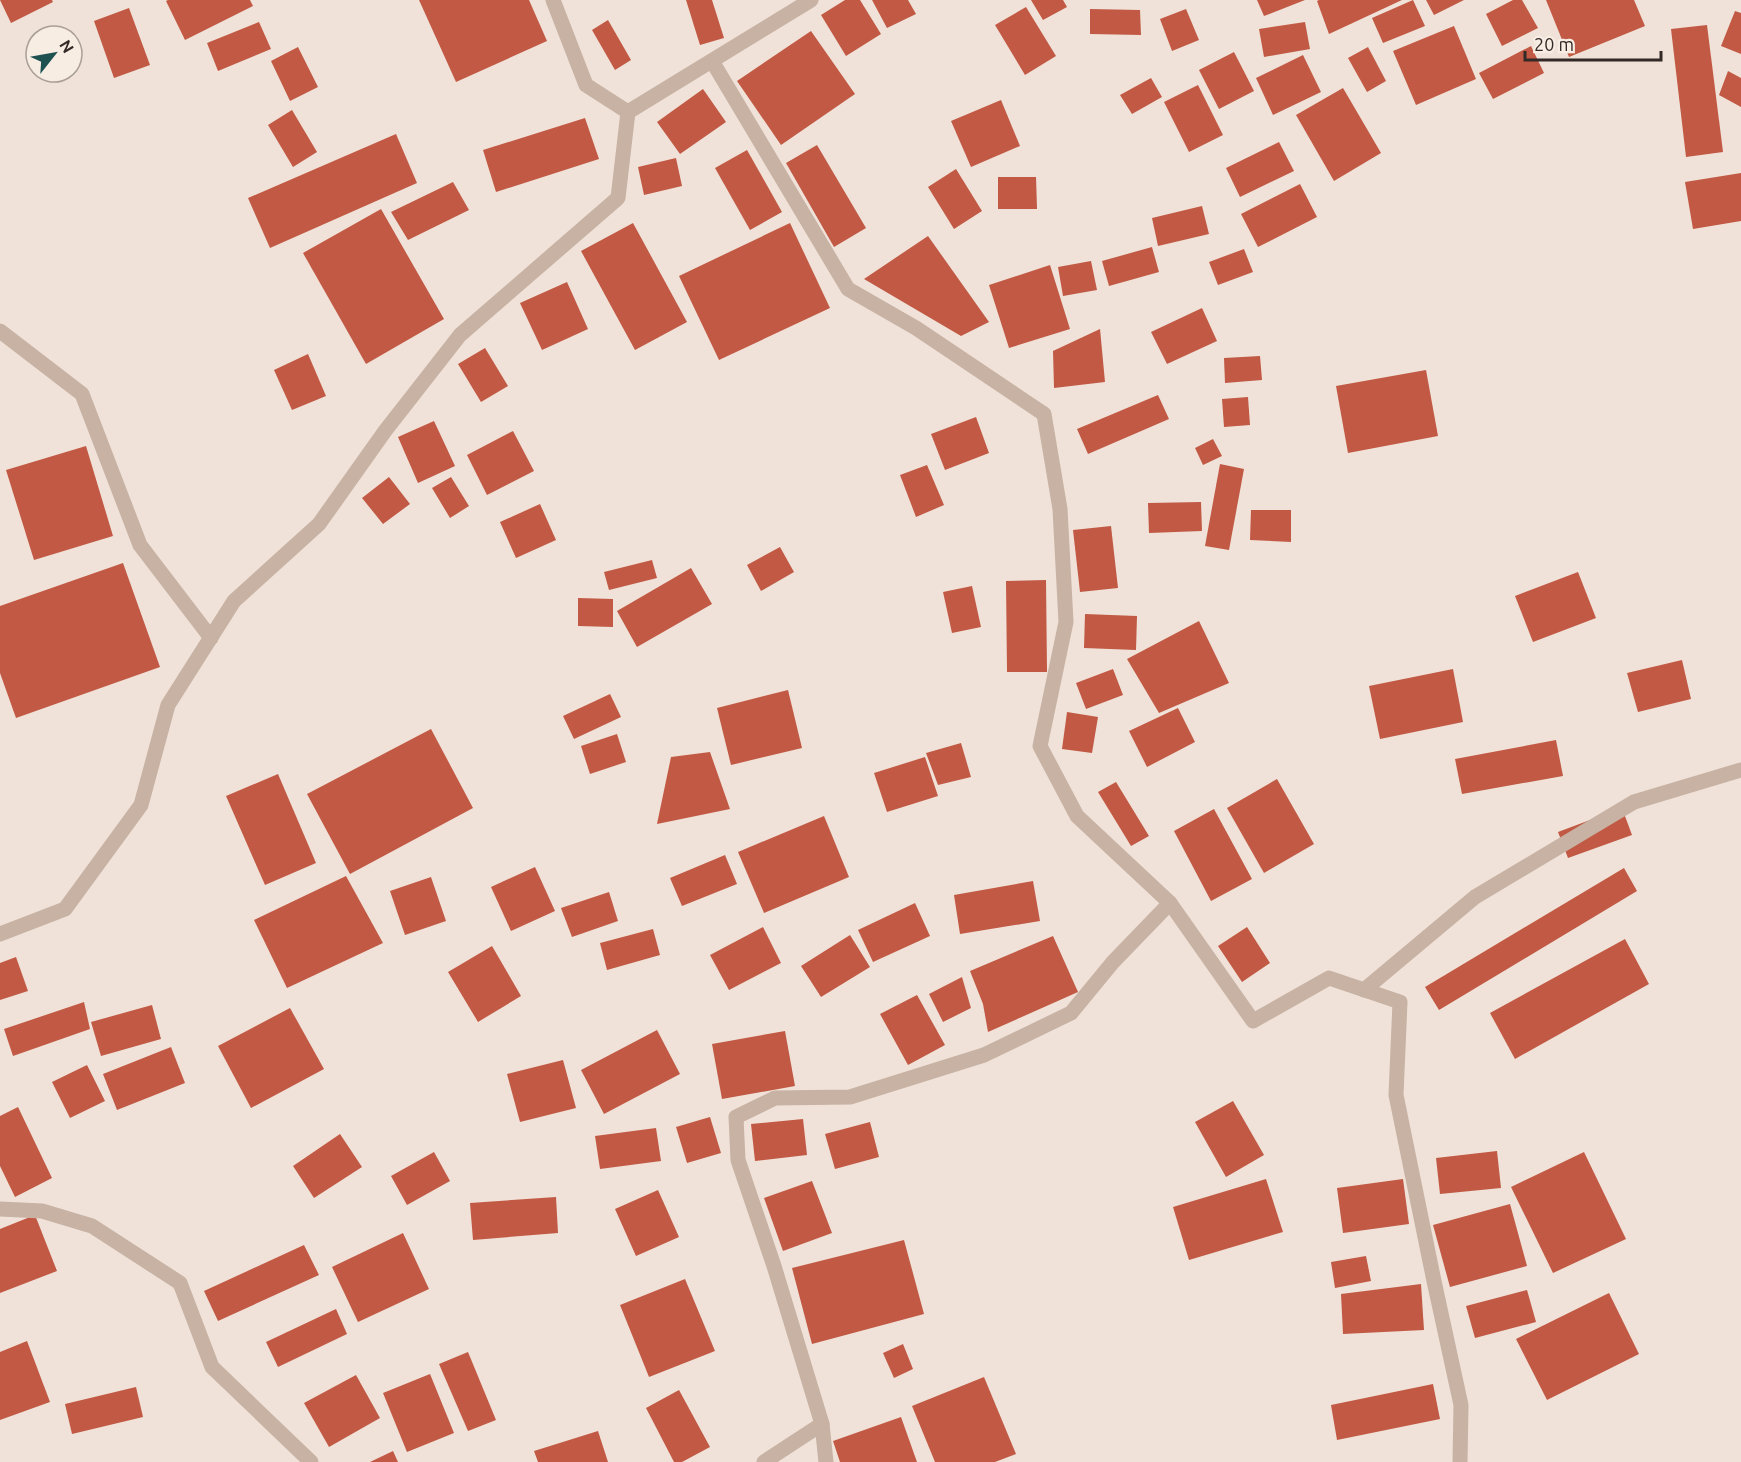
<svg xmlns="http://www.w3.org/2000/svg" width="1741" height="1462" viewBox="0 0 1741 1462" font-family="Ubuntu,sans-serif">
<style>
.building{fill:#c15944}
.lines{fill:none;stroke-linecap:round;stroke-linejoin:round}
.minor{stroke:#c7b2a4;stroke-width:15}
</style>
<rect width="100%" height="100%" fill="#f0e2d8"/>
<!-- building -->
<g class="building">
<path d="M0 0H52L53 2 11 23Z"/>
<path d="M168 0H250L253 6 185 40 166 1Z"/>
<path d="M419 0H529L547 41 456 82Z"/>
<path d="M686 0H712L724 38 700 45Z"/>
<path d="M845 0H860L881 34 846 56 821 15Z"/>
<path d="M872 0H908L916 14 887 28Z"/>
<path d="M1031 0H1063L1067 7 1043 20Z"/>
<path d="M1257 0H1305L1264 16Z"/>
<path d="M1319 0H1402L1329 34 1317 1Z"/>
<path d="M1413 0 1425 26 1383 43 1372 18Z"/>
<path d="M1426 0H1464L1434 15Z"/>
<path d="M1513 0H1522L1538 28 1502 46 1486 14Z"/>
<path d="M1546 0H1634L1645 26 1569 57Z"/>
<path d="M1026 7 1056 56 1025 75 995 25Z"/>
<path d="M129 8 150 65 114 78 94 21Z"/>
<path d="M1090 9 1140 10 1141 35 1090 34Z"/>
<path d="M1186 9 1199 40 1172 51 1160 19Z"/>
<path d="M1735 11 1741 13V54L1721 46Z"/>
<path d="M608 20 631 60 615 70 592 30Z"/>
<path d="M259 22 271 49 218 71 207 43Z"/>
<path d="M1305 22 1310 49 1264 57 1259 29Z"/>
<path d="M1707 25 1723 152 1686 157 1671 29Z"/>
<path d="M1454 26 1476 79 1416 105 1393 51Z"/>
<path d="M811 31 855 94 781 145 737 81Z"/>
<path d="M1531 46 1544 73 1493 99 1479 73Z"/>
<path d="M298 47 318 87 290 101 271 61Z"/>
<path d="M1368 47 1386 81 1367 92 1348 58Z"/>
<path d="M1234 52 1254 91 1219 109 1199 70Z"/>
<path d="M1303 55 1321 92 1273 115 1256 78Z"/>
<path d="M1728 71 1741 78V107L1719 95Z"/>
<path d="M1151 78 1162 97 1132 114 1120 95Z"/>
<path d="M1198 85 1223 135 1189 152 1164 102Z"/>
<path d="M1343 88 1381 153 1334 181 1296 115Z"/>
<path d="M703 89 726 122 680 154 657 122Z"/>
<path d="M1001 100 1020 146 971 167 951 121Z"/>
<path d="M292 110 317 152 293 167 268 125Z"/>
<path d="M585 118 599 159 496 192 483 150Z"/>
<path d="M396 134 417 183 270 248 248 198Z"/>
<path d="M1279 142 1294 171 1240 197 1226 168Z"/>
<path d="M817 145 866 228 834 247 786 163Z"/>
<path d="M747 150 782 212 750 230 715 168Z"/>
<path d="M676 158 682 186 644 195 638 167Z"/>
<path d="M956 169 982 211 954 229 928 187Z"/>
<path d="M1741 173V221L1693 229 1685 182Z"/>
<path d="M998 177H1036L1037 209H998Z"/>
<path d="M453 182 469 210 408 240 391 212Z"/>
<path d="M1300 184 1317 217 1258 247 1241 214Z"/>
<path d="M1202 206 1209 234 1158 246 1152 218Z"/>
<path d="M381 209 444 319 366 364 303 253Z"/>
<path d="M633 223 687 322 635 350 581 251Z"/>
<path d="M790 223 830 308 719 360 679 276Z"/>
<path d="M928 236 989 322 961 336 864 279Z"/>
<path d="M1152 247 1159 272 1109 286 1102 261Z"/>
<path d="M1244 249 1253 272 1218 285 1209 262Z"/>
<path d="M1091 261 1097 290 1063 296 1058 267Z"/>
<path d="M1050 265 1070 329 1009 348 989 285Z"/>
<path d="M567 282 588 329 542 350 520 303Z"/>
<path d="M1202 308 1217 341 1167 364 1151 332Z"/>
<path d="M1100 329 1105 382 1054 388 1053 351Z"/>
<path d="M485 348 508 386 481 402 458 364Z"/>
<path d="M308 354 326 396 292 410 274 370Z"/>
<path d="M1260 356 1262 380 1225 383 1224 358Z"/>
<path d="M1426 370 1438 436 1348 453 1336 386Z"/>
<path d="M1158 395 1169 419 1088 454 1077 429Z"/>
<path d="M1248 397 1250 425 1224 427 1222 399Z"/>
<path d="M976 417 989 453 945 470 931 434Z"/>
<path d="M434 421 455 466 418 483 398 437Z"/>
<path d="M513 431 534 471 487 495 467 455Z"/>
<path d="M1213 439 1222 456 1203 465 1195 448Z"/>
<path d="M86 446 113 536 34 560 6 470Z"/>
<path d="M1220 464 1244 469 1229 550 1205 546Z"/>
<path d="M927 465 944 505 916 517 900 475Z"/>
<path d="M389 477 410 504 383 524 362 498Z"/>
<path d="M451 477 469 506 450 518 432 488Z"/>
<path d="M1201 502 1202 531 1149 533 1148 503Z"/>
<path d="M540 504 556 540 516 558 500 522Z"/>
<path d="M1251 510H1291V542L1250 540Z"/>
<path d="M1111 526 1118 588 1080 592 1073 530Z"/>
<path d="M780 547 794 572 761 591 747 565Z"/>
<path d="M652 560 657 578 609 590 604 572Z"/>
<path d="M123 563 160 667 16 718 0 673V606Z"/>
<path d="M691 568 712 604 637 647 617 611Z"/>
<path d="M1578 572 1596 618 1533 642 1515 596Z"/>
<path d="M1046 580 1047 672H1007L1006 581Z"/>
<path d="M972 586 981 627 952 633 943 592Z"/>
<path d="M578 598 613 599V627L578 626Z"/>
<path d="M1085 614 1137 616 1136 650 1084 648Z"/>
<path d="M1199 621 1229 683 1159 713 1127 659Z"/>
<path d="M1682 660 1691 699 1638 712 1627 673Z"/>
<path d="M1113 669 1123 695 1086 709 1076 683Z"/>
<path d="M1453 669 1463 722 1380 739 1369 686Z"/>
<path d="M788 690 802 748 731 765 717 708Z"/>
<path d="M610 694 621 717 574 739 563 716Z"/>
<path d="M1178 708 1195 742 1147 767 1129 731Z"/>
<path d="M1067 712 1098 717 1092 753 1062 749Z"/>
<path d="M431 729 473 808 350 874 307 794Z"/>
<path d="M617 734 626 762 590 774 581 746Z"/>
<path d="M1556 740 1563 776 1462 794 1455 759Z"/>
<path d="M961 743 971 777 938 785 926 753Z"/>
<path d="M710 752 730 809 657 824 671 757Z"/>
<path d="M925 757 938 796 887 812 874 773Z"/>
<path d="M278 774 316 863 265 885 226 796Z"/>
<path d="M1277 779 1314 844 1264 873 1227 808Z"/>
<path d="M1116 782 1149 836 1131 846 1098 792Z"/>
<path d="M1622 808 1632 835 1568 858 1558 832Z"/>
<path d="M1214 809 1252 879 1211 901 1174 831Z"/>
<path d="M824 816 849 877 764 913 738 852Z"/>
<path d="M725 855 737 884 682 906 670 878Z"/>
<path d="M535 867 555 911 511 931 491 887Z"/>
<path d="M1624 868 1637 891 1439 1010 1425 987Z"/>
<path d="M346 876 383 943 287 988 254 920Z"/>
<path d="M431 877 446 921 405 935 390 891Z"/>
<path d="M1033 881 1040 921 960 934 954 895Z"/>
<path d="M609 892 618 921 572 937 561 908Z"/>
<path d="M915 903 930 936 873 962 858 930Z"/>
<path d="M763 927 781 963 729 990 710 955Z"/>
<path d="M1247 927 1270 963 1242 982 1218 946Z"/>
<path d="M653 929 660 955 607 970 600 943Z"/>
<path d="M850 935 870 967 821 997 801 966Z"/>
<path d="M1053 936 1078 992 988 1032 983 1004 970 971Z"/>
<path d="M1625 939 1649 984 1515 1059 1490 1013Z"/>
<path d="M492 946 521 996 478 1022 448 972Z"/>
<path d="M16 957 28 991 0 1000V963Z"/>
<path d="M962 977 971 1008 943 1022 929 994Z"/>
<path d="M917 995 945 1045 908 1065 880 1014Z"/>
<path d="M84 1002 90 1029 13 1056 4 1029Z"/>
<path d="M152 1005 161 1039 101 1056 91 1022Z"/>
<path d="M290 1008 324 1069 251 1108 218 1046Z"/>
<path d="M657 1030 680 1074 604 1114 581 1070Z"/>
<path d="M785 1031 795 1086 722 1099 712 1044Z"/>
<path d="M171 1047 185 1083 117 1110 103 1074Z"/>
<path d="M563 1060 576 1108 520 1122 507 1074Z"/>
<path d="M87 1065 105 1101 70 1118 52 1082Z"/>
<path d="M1233 1101 1264 1155 1226 1177 1195 1122Z"/>
<path d="M18 1107 52 1178 15 1197 0 1166V1116Z"/>
<path d="M710 1117 721 1153 687 1163 676 1127Z"/>
<path d="M803 1119 807 1155 755 1161 751 1124Z"/>
<path d="M870 1122 879 1157 835 1169 825 1134Z"/>
<path d="M656 1128 661 1161 600 1169 595 1136Z"/>
<path d="M340 1134 362 1167 314 1198 293 1166Z"/>
<path d="M1497 1151 1501 1188 1440 1194 1436 1158Z"/>
<path d="M434 1152 450 1181 407 1205 391 1176Z"/>
<path d="M1584 1152 1626 1239 1553 1273 1511 1187Z"/>
<path d="M1266 1179 1283 1232 1189 1260 1173 1207Z"/>
<path d="M1403 1179 1409 1224 1343 1233 1337 1188Z"/>
<path d="M812 1181 832 1233 783 1251 764 1198Z"/>
<path d="M658 1190 679 1237 636 1256 615 1209Z"/>
<path d="M556 1197 558 1233 473 1240 470 1203Z"/>
<path d="M1510 1204 1527 1266 1450 1287 1433 1225Z"/>
<path d="M35 1215 57 1271 0 1293V1229Z"/>
<path d="M403 1233 429 1289 358 1322 332 1267Z"/>
<path d="M904 1240 924 1314 812 1344 792 1268Z"/>
<path d="M304 1245 319 1275 218 1321 204 1291Z"/>
<path d="M1366 1256 1371 1281 1335 1288 1331 1262Z"/>
<path d="M685 1279 715 1351 649 1377 620 1305Z"/>
<path d="M1421 1284 1424 1330 1343 1334 1341 1294Z"/>
<path d="M1527 1290 1536 1322 1475 1338 1466 1306Z"/>
<path d="M1609 1293 1639 1354 1547 1400 1516 1339Z"/>
<path d="M336 1309 347 1334 278 1367 266 1342Z"/>
<path d="M27 1341 50 1402 0 1420V1352Z"/>
<path d="M903 1344 913 1369 894 1378 883 1353Z"/>
<path d="M468 1352 496 1420 468 1431 439 1364Z"/>
<path d="M430 1374 454 1433 407 1452 383 1393Z"/>
<path d="M356 1375 380 1418 329 1447 304 1403Z"/>
<path d="M984 1377 1016 1454 995 1462H935L912 1406Z"/>
<path d="M1433 1384 1440 1419 1337 1440 1331 1405Z"/>
<path d="M136 1387 143 1417 72 1434 65 1404Z"/>
<path d="M679 1390 710 1447 682 1462H674L646 1408Z"/>
<path d="M901 1417 917 1462H840L833 1441Z"/>
<path d="M598 1431 608 1462H538L534 1451Z"/>
<path d="M393 1451 398 1462H370Z"/>
</g>
<g class="lines">
<!-- minor -->
<g class="minor">
<path d="M553 0 586 85 628 112"/>
<path d="M712 61 848 289 916 328 1044 414 1060 509 1066 622 1040 746 1077 816 1170 903 1113 962 1071 1013 984 1055 850 1097 775 1098 736 1117 738 1160 774 1266 822 1424"/>
<path d="M0 331 82 394 140 545 211 638"/>
<path d="M1170 903 1253 1021 1329 978 1400 1002 1396 1095 1434 1281 1461 1405 1460 1462"/>
<path d="M0 934 65 909 141 805 168 705 234 601 319 524 385 431 460 335 618 198 628 112 811 0"/>
<path d="M1364 990 1475 897 1634 802 1741 770"/>
<path d="M0 1209 42 1211 92 1226 180 1283 212 1367 311 1462"/>
<path d="M764 1462 822 1424 826 1462"/>
</g>
</g>
<!-- north arrow -->
<g transform="translate(54 54) rotate(59)"><circle r="28" fill="#f8ede3" stroke="#a99f97" stroke-width="1.5"/>
<path d="M0-4.5L10 22L0 15L-10 22Z" fill="#1d5251"/>
<text y="-9" font-size="16" font-weight="bold" text-anchor="middle" fill="#332926">N</text>
</g>
<!-- scale -->
<path d="M1525 51v9h136v-9" fill="none" stroke="#332926" stroke-width="3"/>
<text x="1534" y="51" font-size="18" fill="#332926" stroke="#f8ede3" stroke-width="4.5" paint-order="stroke">20 m</text>
</svg>
